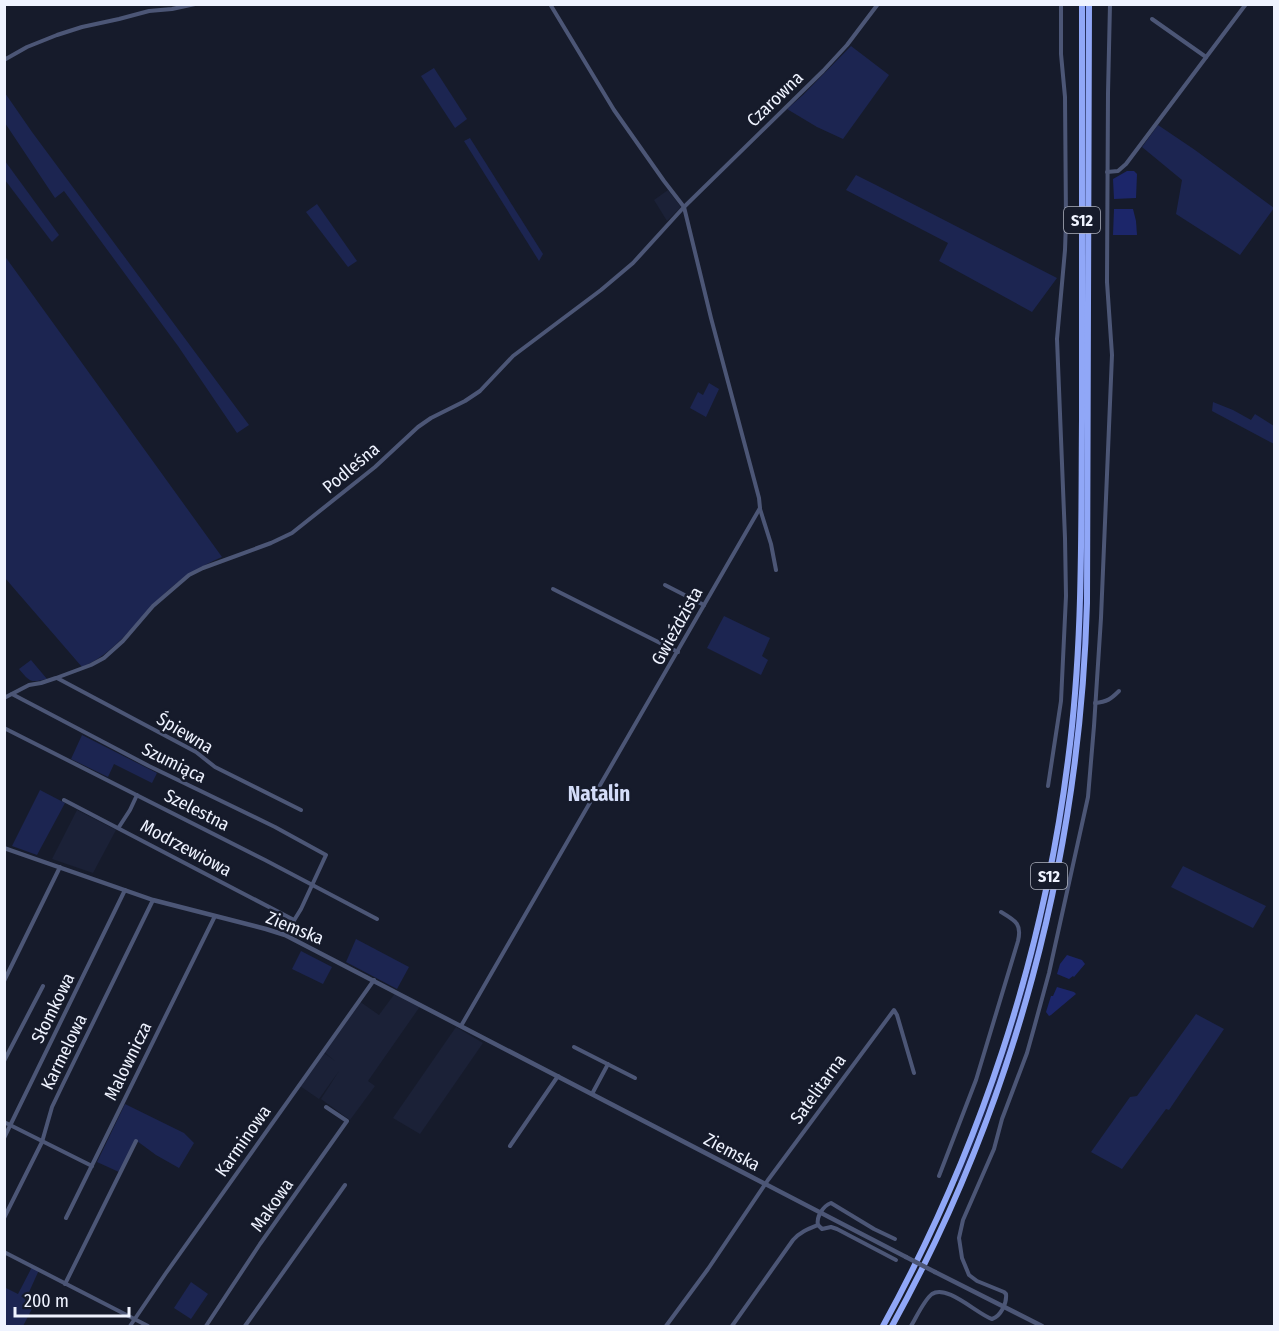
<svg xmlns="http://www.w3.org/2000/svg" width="1279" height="1331" viewBox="0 0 1279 1331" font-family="'Fira Sans Condensed',sans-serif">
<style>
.built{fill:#1b2137}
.green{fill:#1c2551}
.water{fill:#1c266a}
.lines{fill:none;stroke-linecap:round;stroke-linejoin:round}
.minor{stroke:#4c5676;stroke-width:4}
.tertiary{stroke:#4c5676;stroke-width:4.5}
.motorway{stroke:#90a7f7;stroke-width:6}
.tertiary-bridge{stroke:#4c5676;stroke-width:4.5}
.labels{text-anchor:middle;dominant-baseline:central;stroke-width:5;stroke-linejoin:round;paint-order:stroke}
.shield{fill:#161b2b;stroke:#aeb2bf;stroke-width:1.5}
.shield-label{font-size:16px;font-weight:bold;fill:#eff3ff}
.street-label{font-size:18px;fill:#eff3ff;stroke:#161b2b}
.quarter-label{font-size:21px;font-weight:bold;fill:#d4ddf9;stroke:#161b2b}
</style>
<rect width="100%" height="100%" fill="#161b2b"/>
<!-- built -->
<g class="built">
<path d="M668 190 681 207 667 221 654 200Z"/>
<path d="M77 810 116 830 93 873 52 859Z"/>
<path d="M396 992 421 1005 368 1081 375 1086 350 1120 321 1099 339 1071 319 1099 300 1086 324 1053 335 1061 323 1051 359 1001 379 1015Z"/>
<path d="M456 1027 483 1043 420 1134 393 1118Z"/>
</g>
<!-- green -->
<g class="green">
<path d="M1085 5H1087L1085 608 1078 717 1059 850 1035 961 1010 1045 997 1084 959 1182 957 1181C996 1084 1030 985 1051 882 1066 809 1074 735 1080 661Z"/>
<path d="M851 46 889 75 843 139 817 127 787 109 803 95Z"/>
<path d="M434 68 467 119 455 128 421 76Z"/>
<path d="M5 93 32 132 249 425 237 433 178 346 64 191 55 198 5 123Z"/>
<path d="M1158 125 1195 150 1274 208 1240 255 1176 214 1182 180 1142 147Z"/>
<path d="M470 138 543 254 539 261 464 141Z"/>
<path d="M5 161 59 235 52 242 5 180Z"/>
<path d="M856 175 874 184 1057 278 1032 312 939 261 948 243 846 190Z"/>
<path d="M317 204 357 261 348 267 306 212Z"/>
<path d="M4 255 222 557C199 567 179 579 161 597 135 622 116 653 82 667L5 578Z"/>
<path d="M709 383 719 389 706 417 690 408 698 392 703 395Z"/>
<path d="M1213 402 1233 410 1251 420 1255 414 1274 426V444L1212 411Z"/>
<path d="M724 616 770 638 762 656 768 660 761 675 707 648Z"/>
<path d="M31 660 47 679C30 683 30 682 19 669Z"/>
<path d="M82 735 157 773 152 783 114 764 108 777 71 759Z"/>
<path d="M40 790 65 803 37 855 12 846Z"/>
<path d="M1183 866 1266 906 1253 928 1171 887Z"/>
<path d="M356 939 409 967 397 989 346 962Z"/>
<path d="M301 951 332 967 323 984 292 969Z"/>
<path d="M1196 1014 1224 1029 1169 1110 1166 1109 1122 1169 1091 1152 1130 1097 1137 1096Z"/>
<path d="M125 1104 184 1133 194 1143 179 1168 156 1155 137 1141 119 1172 97 1162Z"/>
<path d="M32 1267 39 1270 25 1301 34 1305 23 1326H5L4 1287 18 1294Z"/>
<path d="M191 1282 208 1294 191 1319 174 1308Z"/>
</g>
<!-- water -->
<g class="water">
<path d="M1127 171H1134L1137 174 1136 198 1114 199 1113 179Z"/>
<path d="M1114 209H1133L1136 221 1137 235H1113Z"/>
<path d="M1067 955 1082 960 1085 964 1074 977 1073 976 1069 979 1057 974 1060 964Z"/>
<path d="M1057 987 1074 992 1076 994 1051 1015 1049 1016 1046 1012 1051 996H1053Z"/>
</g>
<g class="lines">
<!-- minor -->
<g class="minor">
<path d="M1152 19 1206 57"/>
<path d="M4 60 27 47 57 35 82 27 119 19 149 11 172 9 195 4"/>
<path d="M1107 172 1118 171 1126 164 1246 4"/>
<path d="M760 509 771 544 776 570"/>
<path d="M665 585 704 605"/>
<path d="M553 589 678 652"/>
<path d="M57 678 196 752 215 767 301 810"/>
<path d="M12 694 149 766 275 827 326 855 301 909 285 935"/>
<path d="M4 698 29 685 41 683 56 678 91 665 104 658 123 641 153 606 189 575 203 568 271 543 292 533 375 467 418 427 431 418 465 401 480 391 513 356 601 290 633 263 684 207 823 71 847 45 878 4"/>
<path d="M1095 703C1107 702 1111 699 1119 691"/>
<path d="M4 728 265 860 377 919"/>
<path d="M1048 786 1061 701 1066 596 1065 538 1057 339 1065 250 1066 221 1065 97 1061 54V4"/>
<path d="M64 800 294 920"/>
<path d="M119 827 130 810 137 795"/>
<path d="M4 981 60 867"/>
<path d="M461 1026 760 508 759 498 711 318 684 207 664 181 614 110 550 4"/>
<path d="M574 1047 635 1078"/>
<path d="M4 1061 43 986"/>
<path d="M592 1094 608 1064"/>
<path d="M4 1122 92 1166"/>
<path d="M4 1138 125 890"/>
<path d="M510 1146 558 1076"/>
<path d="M939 1176 976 1080 1018 941C1022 924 1016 921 1001 912"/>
<path d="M4 1218 42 1142 52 1107 63 1084 153 900"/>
<path d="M66 1218 215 916"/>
<path d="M895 1239 874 1229 831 1203C823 1206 816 1217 818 1225L822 1229 831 1227 837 1229 896 1260"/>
<path d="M4 1252 148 1326"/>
<path d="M65 1284 136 1141"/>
<path d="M130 1326 166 1273 374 980"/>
<path d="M206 1326 260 1244 347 1121 326 1107"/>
<path d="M245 1326 345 1185"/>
<path d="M666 1326 708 1269 768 1180 894 1010 897 1015 914 1073"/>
<path d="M732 1326 793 1240C800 1232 808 1229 818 1225"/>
<path d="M911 1326C916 1318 924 1300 932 1294 947 1284 977 1314 992 1319 1001 1316 1007 1303 1006 1294L1004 1292 977 1281 969 1275 962 1258 959 1238 963 1220 994 1149 1002 1119 1027 1053 1034 1028 1049 973 1088 797 1094 726 1101 618 1112 355 1107 282 1108 93 1110 4"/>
</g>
<!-- tertiary -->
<g class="tertiary">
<path d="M4 848 153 900 266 929 285 935 906 1257"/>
<path d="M935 1272 1042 1326"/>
</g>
<!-- motorway -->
<g class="motorway">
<path d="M883 1326C979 1151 1043 959 1068 760 1083 647 1081 534 1082 420 1082 282 1082 143 1082 4"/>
<path d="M892 1326C1014 1105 1080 856 1087 603L1089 4"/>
</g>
<!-- tertiary-bridge -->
<path class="tertiary-bridge" d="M906 1257 935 1272"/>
</g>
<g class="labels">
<!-- shield labels -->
<g class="shield">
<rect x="1064" y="207" width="36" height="26" rx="4.5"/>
<rect x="1031" y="863" width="36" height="26" rx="4.5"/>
</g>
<g class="shield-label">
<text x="1082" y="220">S12</text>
<text x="1049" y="876">S12</text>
</g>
<!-- street labels -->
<g class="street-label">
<text transform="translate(775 99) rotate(-44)">Czarowna</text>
<text transform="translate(351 468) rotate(-40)">Podleśna</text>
<text transform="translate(677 626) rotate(-61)">Gwieździsta</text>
<text transform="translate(185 733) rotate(31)">Śpiewna</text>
<text transform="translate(174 763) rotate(26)">Szumiąca</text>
<text transform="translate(197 810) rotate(27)">Szelestna</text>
<text transform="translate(186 848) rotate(28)">Modrzewiowa</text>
<text transform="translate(295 928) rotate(22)">Ziemska</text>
<text transform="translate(53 1008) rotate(-64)">Słomkowa</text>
<text transform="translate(64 1052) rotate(-64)">Karmelowa</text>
<text transform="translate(128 1061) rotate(-64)">Malownicza</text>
<text transform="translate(818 1089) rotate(-54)">Satelitarna</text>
<text transform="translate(243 1141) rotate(-55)">Karminowa</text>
<text transform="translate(732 1152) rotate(28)">Ziemska</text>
<text transform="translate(272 1205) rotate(-55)">Makowa</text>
</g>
<!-- quarter labels -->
<g class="quarter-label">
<text x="599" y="794">Natalin</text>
</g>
</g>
<!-- border -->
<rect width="1279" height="1331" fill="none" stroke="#eff3ff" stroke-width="12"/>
<!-- scale -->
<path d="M15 1307v9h114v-9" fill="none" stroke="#eff3ff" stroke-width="3"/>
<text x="24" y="1307" font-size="18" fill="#eff3ff" stroke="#161b2b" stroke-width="4.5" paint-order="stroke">200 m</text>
</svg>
